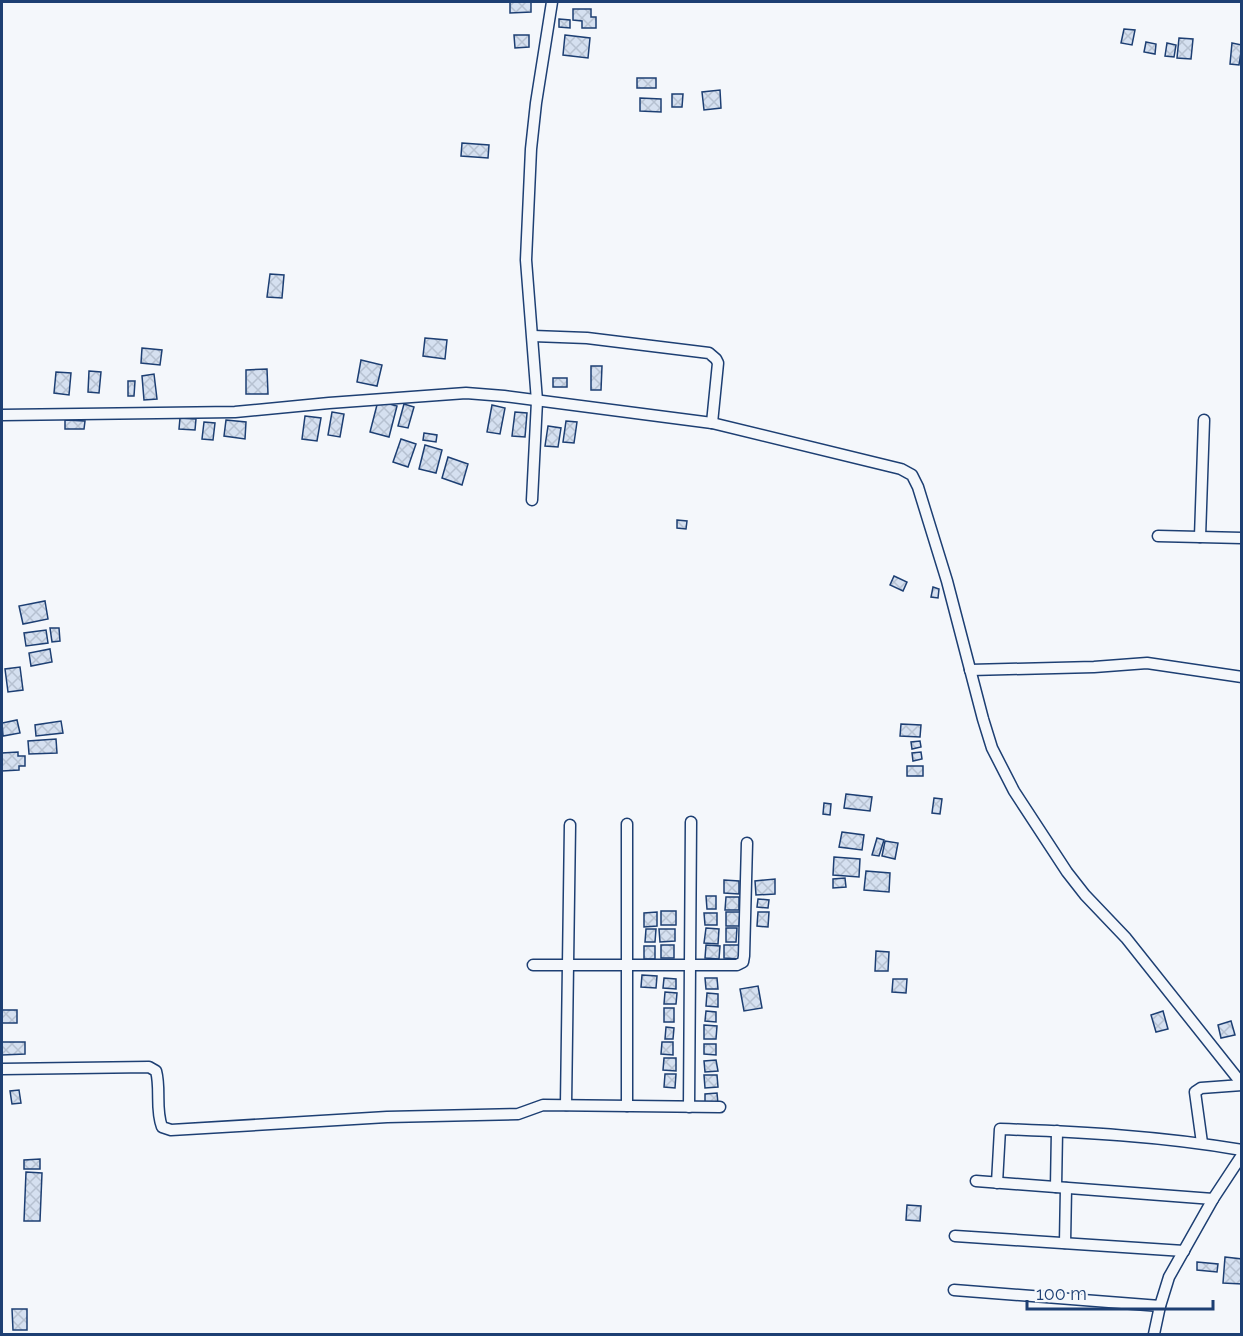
<svg xmlns="http://www.w3.org/2000/svg" width="1243" height="1336" viewBox="0 0 1243 1336" font-family="Raleway,sans-serif">
<style>
.building{fill:url(#building-cross-hatch);stroke:#1d3f73;stroke-width:1.5}
.lines{fill:none;stroke-linecap:round;stroke-linejoin:round}
.street-casing{stroke:#1d3f73;stroke-width:13}
.street{stroke:#f4f7fb;stroke-width:10}
</style>
<defs>
<pattern id="building-cross-hatch" width="8" height="8" patternUnits="userSpaceOnUse" patternTransform="scale(1.5)"><rect width="8" height="8" fill="#d5e0f0"/><path d="M0 0l8 8M0 8l8-8" fill="none" stroke="#b6c1d1"/></pattern>
</defs>
<rect width="100%" height="100%" fill="#f4f7fb"/>
<!-- building -->
<g class="building">
<path d="M510 2H531V12L510 13Z"/>
<path d="M573 9H591V17H596V28H582V21L573 20Z"/>
<path d="M559 19 570 20V28L559 27Z"/>
<path d="M1124 29 1135 30 1132 45 1121 43Z"/>
<path d="M514 35H529V47L515 48Z"/>
<path d="M565 35 590 38 588 58 563 55Z"/>
<path d="M1179 38 1193 39 1191 59 1177 58Z"/>
<path d="M1146 42 1156 44 1155 54 1144 52Z"/>
<path d="M1167 43 1176 45 1174 57 1165 56Z"/>
<path d="M1232 43 1242 45 1239 65 1230 64Z"/>
<rect x="637" y="78" width="19" height="10"/>
<path d="M720 90 721 108 704 110 702 92Z"/>
<path d="M672 94H683L682 107H672Z"/>
<path d="M640 98 661 99V112L640 111Z"/>
<path d="M462 143 489 145 488 158 461 156Z"/>
<path d="M270 274 284 275 282 298 267 297Z"/>
<path d="M425 338 447 340 445 359 423 356Z"/>
<path d="M142 348 162 350 160 365 141 363Z"/>
<path d="M361 360 382 365 377 386 357 382Z"/>
<path d="M591 366H602L601 390H591Z"/>
<path d="M267 369 268 394H246V370Z"/>
<path d="M89 371 101 372 99 393 88 392Z"/>
<path d="M56 372 71 373 69 395 54 393Z"/>
<path d="M154 374 157 399 144 400 142 376Z"/>
<rect x="553" y="378" width="14" height="9"/>
<path d="M128 381H135L134 396H128Z"/>
<path d="M378 401 397 406 389 437 370 432Z"/>
<path d="M404 404 414 407 408 428 398 426Z"/>
<path d="M492 405 505 408 500 434 487 432Z"/>
<path d="M332 412 344 414 340 437 328 435Z"/>
<path d="M515 412 527 413 525 437 512 436Z"/>
<path d="M305 416 321 418 317 441 302 439Z"/>
<path d="M180 418 196 419 195 430 179 429Z"/>
<path d="M65 420 85 421 84 429H65Z"/>
<path d="M226 420 246 422 245 439 224 436Z"/>
<path d="M566 421 577 422 574 443 563 442Z"/>
<path d="M204 422 215 423 213 440 202 439Z"/>
<path d="M548 426 561 428 558 447 545 446Z"/>
<path d="M424 433 437 435 436 442 423 440Z"/>
<path d="M401 439 416 444 408 467 393 462Z"/>
<path d="M425 445 442 450 436 473 419 469Z"/>
<path d="M448 457 468 464 462 485 442 478Z"/>
<path d="M677 520 687 521 686 529 677 528Z"/>
<path d="M894 576 907 582 903 591 890 585Z"/>
<path d="M933 587 939 589 938 598 931 597Z"/>
<path d="M45 601 48 619 23 624 19 606Z"/>
<path d="M50 628H59L60 641 52 642Z"/>
<path d="M46 630 48 643 26 646 24 633Z"/>
<path d="M50 649 52 662 31 666 29 653Z"/>
<path d="M20 667 23 690 8 692 5 669Z"/>
<path d="M17 720 20 733 3 736 2 723Z"/>
<path d="M61 721 63 733 36 736 35 725Z"/>
<path d="M901 724 921 725 920 737 900 736Z"/>
<path d="M56 739 57 753 29 754 28 741Z"/>
<path d="M920 741 921 747 912 749 911 742Z"/>
<path d="M18 752V756H25V766H19V770L2 771V753Z"/>
<path d="M921 752 922 759 913 761 912 753Z"/>
<rect x="907" y="766" width="16" height="10"/>
<path d="M846 794 872 797 870 811 844 808Z"/>
<path d="M934 798 942 799 940 814 932 813Z"/>
<path d="M824 803 831 804 830 815 823 814Z"/>
<path d="M842 832 864 835 862 850 839 847Z"/>
<path d="M877 838 884 840 879 856 872 855Z"/>
<path d="M885 841 898 843 895 859 882 856Z"/>
<path d="M834 857 860 859 859 877 833 875Z"/>
<path d="M866 871 890 873 889 892 864 890Z"/>
<path d="M845 878 846 887 833 888V879Z"/>
<path d="M775 879V894L756 895 755 881Z"/>
<path d="M724 880 739 881V894L724 893Z"/>
<path d="M706 896H716V909H707Z"/>
<path d="M726 897H739V910H725Z"/>
<path d="M758 899 769 900 768 908 757 907Z"/>
<rect x="661" y="911" width="15" height="14"/>
<path d="M657 912V926L644 927V913Z"/>
<path d="M726 912H740L739 926H726Z"/>
<path d="M758 912H769L768 927 757 926Z"/>
<path d="M704 913H717V925H705Z"/>
<path d="M706 928 719 929 718 944 704 943Z"/>
<path d="M726 928H737L736 942H726Z"/>
<path d="M646 929H656L655 942H645Z"/>
<path d="M659 929H675V941L660 942Z"/>
<rect x="661" y="945" width="13" height="13"/>
<path d="M706 945 720 946 719 959 705 958Z"/>
<path d="M724 945H739V959L724 958Z"/>
<rect x="644" y="946" width="11" height="13"/>
<path d="M876 951 889 952 888 971H875Z"/>
<path d="M642 975 657 976 656 988 641 987Z"/>
<path d="M664 978 676 979V989L663 988Z"/>
<path d="M705 978H717L718 989H706Z"/>
<path d="M893 979H907L906 993 892 992Z"/>
<path d="M758 986 762 1008 744 1011 740 989Z"/>
<path d="M665 992 677 993 676 1004H664Z"/>
<path d="M707 993 718 994V1007L706 1006Z"/>
<rect x="664" y="1008" width="10" height="14"/>
<rect x="2" y="1010" width="15" height="13"/>
<path d="M706 1011 716 1012V1022L705 1021Z"/>
<path d="M1163 1011 1168 1029 1156 1032 1151 1015Z"/>
<path d="M1231 1021 1235 1035 1221 1038 1218 1025Z"/>
<path d="M704 1025 717 1026 716 1039H704Z"/>
<path d="M666 1027 674 1028 673 1039H665Z"/>
<path d="M2 1042H25V1054L2 1055Z"/>
<path d="M662 1042H673V1055L661 1054Z"/>
<path d="M704 1044H716V1055L704 1054Z"/>
<path d="M664 1058H676V1071L663 1070Z"/>
<path d="M716 1060 718 1071 705 1072 704 1061Z"/>
<path d="M665 1074H676L675 1088 664 1087Z"/>
<path d="M704 1075H717L718 1087 705 1088Z"/>
<path d="M19 1090 21 1103 12 1104 10 1091Z"/>
<path d="M717 1093 718 1104H705V1094Z"/>
<path d="M40 1159V1169H24V1160Z"/>
<path d="M26 1172 42 1173 40 1221H24Z"/>
<path d="M907 1205 921 1206 920 1221 906 1220Z"/>
<path d="M1225 1257 1242 1259V1284L1223 1283Z"/>
<path d="M1197 1262 1218 1264 1217 1272 1197 1270Z"/>
<path d="M12 1309H27V1330H13Z"/>
</g>
<g class="lines">
<defs>
<g id="street">
<path d="M533 336 587 338 709 353 716 359 718 363 712 423"/>
<path d="M2 415 235 412 329 403 466 393 504 396 712 423 901 469 912 475 918 487 947 581 983 719 992 748 1014 791 1067 872 1085 895 1126 938 1242 1084"/>
<path d="M532 500 537 401 526 260 531 149 536 103 552 2"/>
<path d="M1158 536 1242 538"/>
<path d="M1200 537 1204 420"/>
<path d="M970 670 1094 667 1147 663 1242 677"/>
<path d="M533 965H737L743 962 744 956 747 843"/>
<path d="M2 1069 149 1067 156 1071C161 1089 155 1109 162 1127L171 1130 387 1117 518 1114 543 1105 720 1107"/>
<path d="M566 1105 570 825"/>
<path d="M627 1106V824"/>
<path d="M689 1107 691 822"/>
<path d="M1202 1143 1195 1092 1201 1088 1242 1085"/>
<path d="M976 1181 1213 1199"/>
<path d="M997 1183 1000 1129C1081 1132 1161 1136 1242 1150"/>
<path d="M1056 1187 1057 1131"/>
<path d="M955 1236 1184 1251"/>
<path d="M1065 1243 1066 1188"/>
<path d="M954 1290 1160 1306"/>
<path d="M1154 1334 1160 1306 1169 1277 1213 1199 1242 1155"/>
</g>
</defs>
<!-- street casing -->
<use href="#street" class="street-casing"/>
<!-- street -->
<use href="#street" class="street"/>
</g>
<!-- border -->
<rect width="1243" height="1336" fill="none" stroke="#1d3f73" stroke-width="6"/>
<!-- scale -->
<path d="M1027 1300v9h186v-9" fill="none" stroke="#1d3f73" stroke-width="3"/>
<text x="1036" y="1300" font-size="18" fill="#1d3f73" stroke="#f4f7fb" stroke-width="4.5" paint-order="stroke">100 m</text>
</svg>
